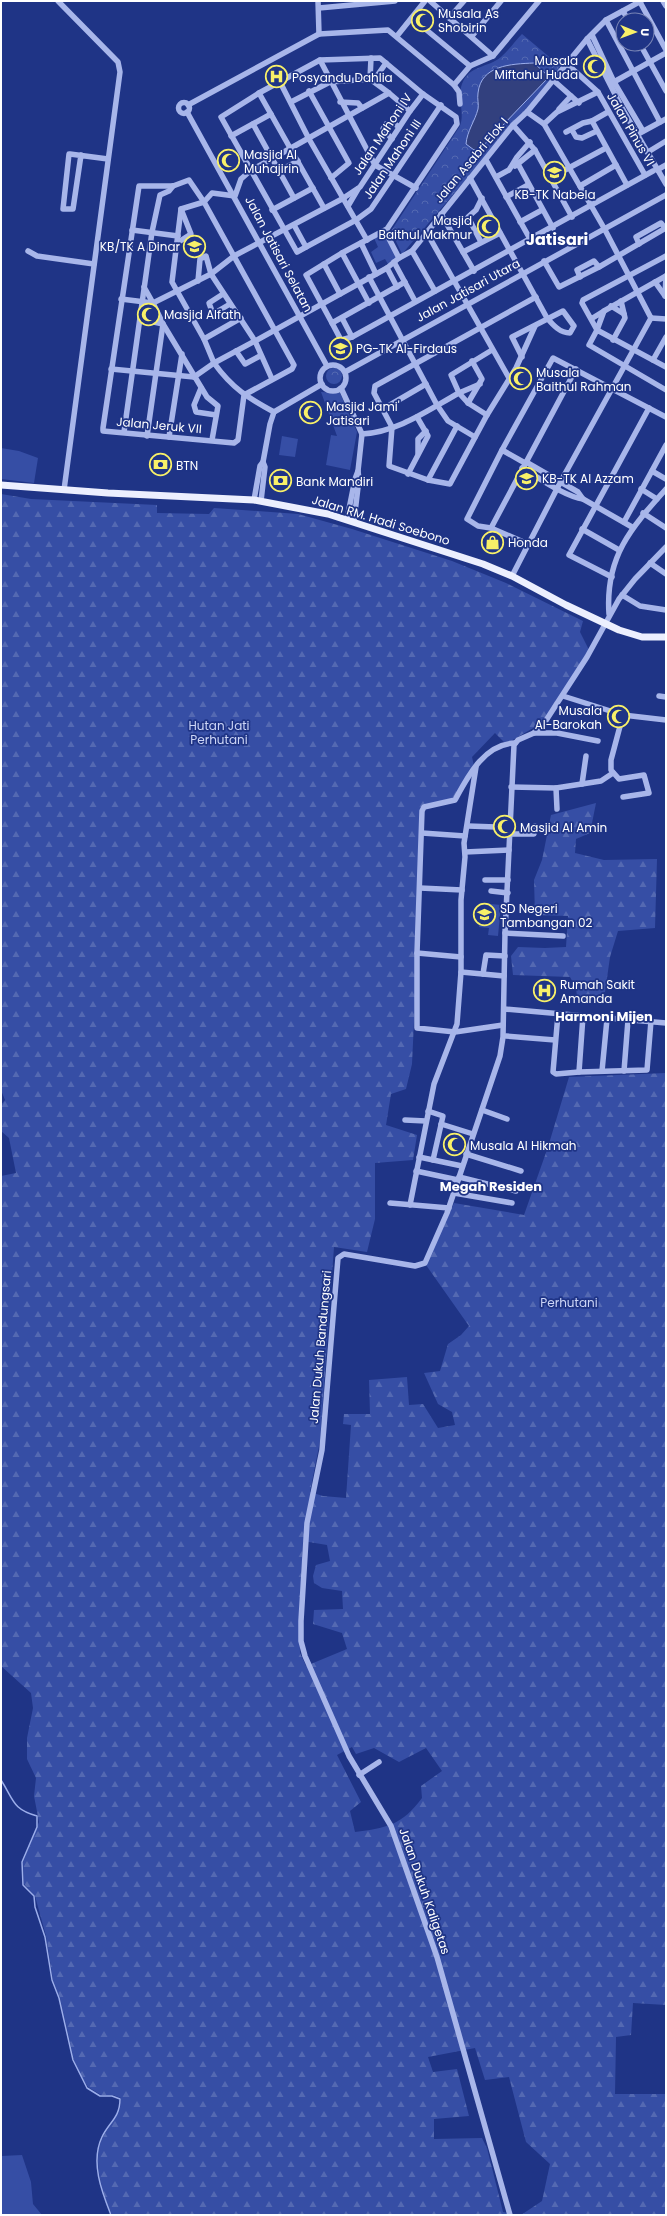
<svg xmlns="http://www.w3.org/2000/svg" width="667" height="2216" viewBox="0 0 667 2216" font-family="Poppins,sans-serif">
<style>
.grass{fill:#364ea5}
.forest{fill:url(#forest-firs);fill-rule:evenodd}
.park{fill:url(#park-crowns)}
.water{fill:#32407e;stroke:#9caeeb}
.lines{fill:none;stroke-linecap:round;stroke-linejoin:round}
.stream{stroke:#9caeeb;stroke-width:1.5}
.minor{stroke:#a8b6ea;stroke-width:5.5}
.major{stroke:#eceffe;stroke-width:7}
.labels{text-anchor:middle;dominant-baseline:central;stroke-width:3.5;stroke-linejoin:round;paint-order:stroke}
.poi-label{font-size:12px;fill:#fff;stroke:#1f3486;text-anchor:start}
.street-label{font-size:12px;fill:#fff;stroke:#1f3486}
.park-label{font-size:12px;fill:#cdd6f7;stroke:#1f3486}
.neighbourhood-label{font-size:13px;font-weight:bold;fill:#fff;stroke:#1f3486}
.district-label{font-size:16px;font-weight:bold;fill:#fff;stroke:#1f3486}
</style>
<defs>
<pattern id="forest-firs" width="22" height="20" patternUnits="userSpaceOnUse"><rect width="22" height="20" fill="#364ea5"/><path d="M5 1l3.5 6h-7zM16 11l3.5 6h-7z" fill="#5469b2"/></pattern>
<pattern id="park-crowns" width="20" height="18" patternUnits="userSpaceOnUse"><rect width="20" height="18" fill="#364ea5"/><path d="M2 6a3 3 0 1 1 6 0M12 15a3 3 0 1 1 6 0" fill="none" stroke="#5469b2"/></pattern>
</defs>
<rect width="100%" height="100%" fill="#1f3486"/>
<!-- grass -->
<g class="grass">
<path d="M385 233 397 259 388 264 385 259 376 263 371 252 378 247 374 238Z"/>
<path d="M321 392 340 393 357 432 350 470 326 465 331 435 337 436Z"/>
<path d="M282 436 298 439 295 457 279 455Z"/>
<path d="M1 448 19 451 38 458 34 483 1 479Z"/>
<path d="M481 903 501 905 498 936 488 935 489 928 479 927Z"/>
<path d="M22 2155 31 2182 33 2204 42 2215H1V2156Z"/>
</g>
<!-- forest -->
<g class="forest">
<path d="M1 494 31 499 157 505V513L209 514 214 508 298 514 352 529 452 561 506 583 583 621 580 632 590 652 545 721 511 741 504 742 495 733 472 757 474 766 454 801 424 807 412 1064 406 1089 391 1094 386 1125 417 1135 413 1160 375 1163V1219L367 1252 334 1247 320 1441 310 1492 323 1496 346 1498 351 1425 343 1424 344 1414H370L369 1380 407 1377 409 1405 423 1404 438 1428 455 1425 452 1412 438 1404 424 1373 440 1371 448 1344 461 1335 469 1326 426 1265 454 1203 524 1215 548 1147 569 1077 666 1073V2005L633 2003 631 2035 616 2037 615 2094H666V2215H521L542 2201 550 2164 526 2142 509 2077 485 2080 475 2048 428 2057 433 2072 457 2069 469 2116 434 2119V2139L482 2138 487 2148 503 2212 516 2215H112C103 2193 91 2160 103 2137 111 2122 121 2117 121 2098L113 2095H101L88 2087 79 2073 74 2060 60 1998 53 1980 46 1936 35 1896 24 1884 23 1862 39 1822 34 1796 36 1778 27 1759V1738L33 1708 31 1693 1 1666V1176L16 1173 9 1138 1 1131V1105L5 1100 1 1090ZM303 1541 327 1545 330 1561 316 1565 313 1576 314 1583 322 1588 342 1591 343 1609 314 1610 313 1624 342 1633 347 1649 306 1666 300 1653 299 1623ZM352 1747 356 1754 374 1748 399 1762 426 1748 442 1771 421 1786 422 1798C402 1825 387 1828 355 1832L350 1811 361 1802 337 1755Z"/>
<path d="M596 803 590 833 576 839 575 853 604 860 657 859 655 928 618 931 610 957 605 992 583 1001 577 996 576 988 570 977 513 975 511 956 518 947 545 948 566 947 568 916 535 915 534 880 542 860 551 815Z"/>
</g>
<!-- park -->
<g class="park">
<path d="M522 34 560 66 556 75 402 254 391 231 460 126C465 113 457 97 462 84 469 65 488 68 501 57 509 50 515 41 522 34Z"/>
<circle cx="334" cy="376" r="8"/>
</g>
<!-- water -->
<path class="water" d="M534 63 547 75V79L480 149 474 150 466 144C467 131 475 121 478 109 479 104 477 99 478 93 481 65 511 64 534 63Z"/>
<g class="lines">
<!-- stream -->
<path class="stream" d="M1 1780C14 1800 12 1809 37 1816V1827L22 1862 23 1885 34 1896 35 1907 45 1937 52 1980 59 1998 73 2060 87 2088 100 2096H112L120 2099C120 2118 109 2122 102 2137 90 2162 102 2192 111 2215"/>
<!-- minor -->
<g class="minor">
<path d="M58 1 118 62 120 72 64 490"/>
<path d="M318 1 319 34"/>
<path d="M430 1 493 56"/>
<path d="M641 1 606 20 587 39 623 110 666 184"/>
<path d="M663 1 666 6"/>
<path d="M640 2 666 50"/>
<path d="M319 8 395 1"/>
<path d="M623 11 628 20"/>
<path d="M412 18 470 66"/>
<path d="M449 18 464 1"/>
<path d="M606 20 660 122"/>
<path d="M592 35 614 82 643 131"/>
<path d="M397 36 425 1"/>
<path d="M472 36 501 1"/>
<path d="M640 44 666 91"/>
<path d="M320 60 375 165 416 188"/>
<path d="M567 64 598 92 645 175"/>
<path d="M370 79 371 58"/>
<path d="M374 80 386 63"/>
<path d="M553 80 579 103"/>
<path d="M280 82 309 139 367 240"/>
<path d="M612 83 666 53"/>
<path d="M454 85 470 66 493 56 539 1"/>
<path d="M309 91 349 163 331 178"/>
<path d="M259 93 324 208"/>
<path d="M291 102 330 82 370 79 389 93 410 111"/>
<path d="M340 102 358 103 362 108"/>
<circle cx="184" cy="108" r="5.5"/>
<path d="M188 105 319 34 388 30 454 85 459 92 460 104"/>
<path d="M559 109 571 96"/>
<path d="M187 112 327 366"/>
<path d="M527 112 544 124 604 228 651 318"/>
<path d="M608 112 592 121 627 185"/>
<path d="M253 124 294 198"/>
<path d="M544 124 557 112 598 92"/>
<path d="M513 125 535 150 572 217"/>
<path d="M572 130 576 137 582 138 597 131"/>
<path d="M566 132 583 123 592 121"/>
<path d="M640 133 666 119"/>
<path d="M231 136 271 114"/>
<path d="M392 139 383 129 386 124H395L399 127"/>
<path d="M648 152 666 141"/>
<path d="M81 155 73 209H63L69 154H70L108 159"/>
<path d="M486 160 530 239"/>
<path d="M518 164 553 228"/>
<path d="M515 166 535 150"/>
<path d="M657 170 666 165"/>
<path d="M279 171 298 161"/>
<path d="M496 177 509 170 517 157 530 142"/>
<path d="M470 178 547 318C553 325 560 333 570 333L574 326 563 311 512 337 522 357"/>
<path d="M550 178 606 148"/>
<path d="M189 180 204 202 294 365 292 369 244 395 238 440 234 443 103 431V428L139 186H173Z"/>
<path d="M580 186 616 165"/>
<path d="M506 197 528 185"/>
<path d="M348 206 358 189"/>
<path d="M272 210 313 188"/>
<path d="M441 214 474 271"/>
<path d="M520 222 542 210"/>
<path d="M294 225 306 247 297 252 221 117 259 93 320 60 380 58 423 94 456 117 457 124 387 229 342 253 306 275 332 323 405 282"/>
<path d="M132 230 178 236"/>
<path d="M385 231 399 258"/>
<path d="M427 233 509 378"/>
<path d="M481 242 468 217 476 210 482 198"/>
<path d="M177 243 191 234 181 209"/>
<path d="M361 243 376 274"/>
<path d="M639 244 636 237 661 223 665 228"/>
<path d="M306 247 356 220 371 209 441 105"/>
<path d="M28 251 37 256 94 264"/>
<path d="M412 251 435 291"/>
<path d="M463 252 500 233"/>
<path d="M342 253 369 303"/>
<path d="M544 261 559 287 599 267 666 228"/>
<path d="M394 262 415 301"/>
<path d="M324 264 340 294"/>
<path d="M387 268 397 287"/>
<path d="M369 277 437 405 448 421 475 437"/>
<path d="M580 277 577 270 594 261 599 267"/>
<path d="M198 281 200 259 206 256 211 274 255 341 387 268 399 258 412 251 513 125 527 112 587 39"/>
<path d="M655 282 665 296"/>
<path d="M144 287 153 303 211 274 234 256 342 199 360 187 410 111 423 94"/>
<path d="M223 294 209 303 213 314 230 304"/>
<path d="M665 296 666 276"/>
<path d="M121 299 153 303 163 324 207 397 218 406 212 440"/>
<path d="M611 306 624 314"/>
<path d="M604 311 666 276"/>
<path d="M342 318 352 337"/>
<path d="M651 318 666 319"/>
<path d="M140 319 163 324 147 436"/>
<path d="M591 319 604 311 597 330 582 303 583 300 666 256"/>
<path d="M332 323 341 340 352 337 653 171"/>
<path d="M535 326 516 368 487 415 450 484 428 480 389 466 392 427 374 393 375 386 536 297"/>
<path d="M204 339 241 318"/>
<path d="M613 340 625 318 621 301"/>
<path d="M236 351 245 364 260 356"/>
<path d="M653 360 666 337"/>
<circle cx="333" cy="378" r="13"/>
<path d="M666 367 597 330 589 345 666 390"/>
<path d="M111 369 194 377"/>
<path d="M345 372 666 195"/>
<path d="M194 377 214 363C232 388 248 398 274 412"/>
<path d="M272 379 255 341 214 363 204 339 172 282 181 209 204 202 212 193 235 196 241 179 250 171 389 93"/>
<path d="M480 384 459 393 451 375 492 350"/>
<path d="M201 388 194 405 196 412 216 415"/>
<path d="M341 388 362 434 358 471 359 479 354 521"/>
<path d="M468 403 482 379 472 361"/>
<path d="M383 409 426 384"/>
<path d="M124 432 152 232 160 195 169 191 173 186"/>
<path d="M362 434C398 432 428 410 459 393L468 403 487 415"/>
<path d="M169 437 182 354"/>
<path d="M502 450 553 358 666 417"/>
<path d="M418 453V439L426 431"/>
<path d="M526 462 578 492 583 499"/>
<path d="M525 463 502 450 467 519 478 526 491 528 528 544"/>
<path d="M522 468C538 477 565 497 583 499L632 527"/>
<path d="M652 471 666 479"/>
<path d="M408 474 428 436 417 417"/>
<path d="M428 480 457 426"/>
<path d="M641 489 657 499"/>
<path d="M254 500 260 466 263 462"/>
<path d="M261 501 265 467 263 462 270 424 274 412 322 384"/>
<path d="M643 513 666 528"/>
<path d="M347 519 355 479 358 471"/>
<path d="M624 522 666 445"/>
<path d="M491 528 576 369"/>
<path d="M582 529 619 550"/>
<path d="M650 563 666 574"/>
<path d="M512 576 561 481 651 318"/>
<path d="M612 577 569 555 649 408"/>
<path d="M622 595 640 606 666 610"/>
<path d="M609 614C605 557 631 528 666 489"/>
<path d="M563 696 623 715 666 720"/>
<path d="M659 696 666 697"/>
<path d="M623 715 611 760V770L619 779 644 775 649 793 623 797"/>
<path d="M534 733H557L598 741"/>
<path d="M582 784 586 756"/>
<path d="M511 787 556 788 601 781 613 773"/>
<path d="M556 788 557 809"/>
<path d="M468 826 496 827"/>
<path d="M422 833 465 836"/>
<path d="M510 834H534L535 826"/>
<path d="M465 852 509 850"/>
<path d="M485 880H508"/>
<path d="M420 888 462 890"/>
<path d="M491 891 508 893"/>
<path d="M505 933 563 936"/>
<path d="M417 953 461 957"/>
<path d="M461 972 504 976"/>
<path d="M483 974 486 955 505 956"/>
<path d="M504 1009 666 1023"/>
<path d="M558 1014 553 1072 556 1074 579 1072"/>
<path d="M583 1016 579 1072 647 1070 651 1021"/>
<path d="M503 1025 455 1032 417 1028V953L422 811 424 807 455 800C468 776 484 744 515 743"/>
<path d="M506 1036 555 1040"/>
<path d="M602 1071 607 1019"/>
<path d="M624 1071 628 1020"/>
<path d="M482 1110 507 1119"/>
<path d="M428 1111 443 1116 433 1160"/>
<path d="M405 1120 426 1121"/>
<path d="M441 1124 473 1134"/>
<path d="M466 1154 521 1171"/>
<path d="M419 1157 462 1166"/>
<path d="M416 1171 458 1180"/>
<path d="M459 1177 516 1191"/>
<path d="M454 1193 512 1203"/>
<path d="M390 1203 449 1208"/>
<path d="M410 1205 434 1084 457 1024 461 972V900L465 857 464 843 476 767"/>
<path d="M359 1775 379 1762"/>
<path d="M510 2215 437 1957 391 1826 349 1756 305 1656 301 1641V1621L307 1523 322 1450 338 1258 344 1254 415 1266 425 1263 447 1213 500 1056 503 1037 505 933 514 745 518 740 534 733 545 722 587 657 619 599 635 579 666 547"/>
</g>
<!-- major -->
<path class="major" d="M1 485 108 493 254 500 328 514 483 564 512 576 566 605 619 630 642 637H666"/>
</g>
<!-- icons -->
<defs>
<symbol id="mosque-ring" viewBox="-11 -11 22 22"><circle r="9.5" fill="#1f3486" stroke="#f8f068" stroke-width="1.5"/><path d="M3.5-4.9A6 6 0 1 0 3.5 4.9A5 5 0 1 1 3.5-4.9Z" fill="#f8f068"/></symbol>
<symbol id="hospital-ring" viewBox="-11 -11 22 22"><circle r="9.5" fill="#1f3486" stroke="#f8f068" stroke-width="1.5"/><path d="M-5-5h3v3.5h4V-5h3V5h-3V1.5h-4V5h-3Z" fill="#f8f068"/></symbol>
<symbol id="school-ring" viewBox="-11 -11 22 22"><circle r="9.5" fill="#1f3486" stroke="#f8f068" stroke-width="1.5"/><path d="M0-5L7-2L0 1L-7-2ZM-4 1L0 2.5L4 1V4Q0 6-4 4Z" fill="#f8f068"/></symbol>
<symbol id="bank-ring" viewBox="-11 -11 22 22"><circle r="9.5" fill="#1f3486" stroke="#f8f068" stroke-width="1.5"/><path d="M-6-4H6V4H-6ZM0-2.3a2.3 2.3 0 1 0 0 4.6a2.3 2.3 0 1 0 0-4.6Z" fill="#f8f068"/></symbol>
<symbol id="shop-ring" viewBox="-11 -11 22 22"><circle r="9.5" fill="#1f3486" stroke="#f8f068" stroke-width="1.5"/><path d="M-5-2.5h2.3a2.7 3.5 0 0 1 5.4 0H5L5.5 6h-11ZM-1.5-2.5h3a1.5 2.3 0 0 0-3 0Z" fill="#f8f068"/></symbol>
</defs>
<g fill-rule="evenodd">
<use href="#mosque-ring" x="410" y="8" width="25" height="25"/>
<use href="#mosque-ring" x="582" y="54" width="25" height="25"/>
<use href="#hospital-ring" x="264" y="64" width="25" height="25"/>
<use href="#mosque-ring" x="216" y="148" width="25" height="25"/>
<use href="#school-ring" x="542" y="160" width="25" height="25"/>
<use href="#mosque-ring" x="476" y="214" width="25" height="25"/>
<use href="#school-ring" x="182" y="234" width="25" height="25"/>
<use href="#mosque-ring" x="136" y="302" width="25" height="25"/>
<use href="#school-ring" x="328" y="336" width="25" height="25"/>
<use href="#mosque-ring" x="508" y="366" width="25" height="25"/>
<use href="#mosque-ring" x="298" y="400" width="25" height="25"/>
<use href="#bank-ring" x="148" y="452" width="25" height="25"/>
<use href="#school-ring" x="514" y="466" width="25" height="25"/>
<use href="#bank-ring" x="268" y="468" width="25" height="25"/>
<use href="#shop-ring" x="480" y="530" width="25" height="25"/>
<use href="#mosque-ring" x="606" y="704" width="25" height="25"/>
<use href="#mosque-ring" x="492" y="814" width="25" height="25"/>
<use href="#school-ring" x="472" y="902" width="25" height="25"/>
<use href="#hospital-ring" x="532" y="978" width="25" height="25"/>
<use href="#mosque-ring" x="442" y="1132" width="25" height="25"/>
</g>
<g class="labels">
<!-- poi labels -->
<g class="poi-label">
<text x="438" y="13">Musala As<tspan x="438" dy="14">Shobirin</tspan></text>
<text x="578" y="60" text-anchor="end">Musala<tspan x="578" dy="14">Miftahul Huda</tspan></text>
<text x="292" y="77">Posyandu Dahlia</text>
<text x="244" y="154">Masjid Al<tspan x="244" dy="14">Muhajirin</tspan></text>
<text x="555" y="194" text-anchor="middle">KB-TK Nabela</text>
<text x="472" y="220" text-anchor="end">Masjid<tspan x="472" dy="14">Baithul Makmur</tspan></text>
<text x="180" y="246" text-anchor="end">KB/TK A Dinar</text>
<text x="164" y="314">Masjid Alfath</text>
<text x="356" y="348">PG-TK Al-Firdaus</text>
<text x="536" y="372">Musala<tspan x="536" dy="14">Baithul Rahman</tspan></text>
<text x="326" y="406">Masjid Jami'<tspan x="326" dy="14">Jatisari</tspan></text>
<text x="176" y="465">BTN</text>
<text x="542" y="478">KB-TK Al Azzam</text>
<text x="296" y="481">Bank Mandiri</text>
<text x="508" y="542">Honda</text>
<text x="602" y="710" text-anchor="end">Musala<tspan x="602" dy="14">Al-Barokah</tspan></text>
<text x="520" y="827">Masjid Al Amin</text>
<text x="500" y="908">SD Negeri<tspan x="500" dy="14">Tambangan 02</tspan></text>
<text x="560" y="984">Rumah Sakit<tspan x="560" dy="14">Amanda</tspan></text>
<text x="470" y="1145">Musala Al Hikmah</text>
</g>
<!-- street labels -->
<g class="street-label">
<text transform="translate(631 129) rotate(60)">Jalan Pinus VI</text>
<text transform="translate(382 134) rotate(-56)">Jalan Mahoni IV</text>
<text transform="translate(392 159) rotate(-56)">Jalan Mahoni III</text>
<text transform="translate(471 160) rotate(-50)">Jalan Asabri Elok I</text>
<text transform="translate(279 254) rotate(62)">Jalan Jatisari Selatan</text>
<text transform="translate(468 290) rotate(-29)">Jalan Jatisari Utara</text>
<text transform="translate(159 425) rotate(5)">Jalan Jeruk VII</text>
<text transform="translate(381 520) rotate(17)">Jalan RM. Hadi Soebono</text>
<text transform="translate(320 1347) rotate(-85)">Jalan Dukuh Bandungsari</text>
<text transform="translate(425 1891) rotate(71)">Jalan Dukuh Kaligetas</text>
</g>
<!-- park labels -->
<g class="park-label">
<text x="219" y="725">Hutan Jati<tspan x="219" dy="14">Perhutani</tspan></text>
<text x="569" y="1302">Perhutani</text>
</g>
<!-- neighbourhood labels -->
<g class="neighbourhood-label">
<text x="604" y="1016">Harmoni Mijen</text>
<text x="491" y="1186">Megah Residen</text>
</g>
<!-- district labels -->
<g class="district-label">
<text x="557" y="239">Jatisari</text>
</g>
</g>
<!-- border -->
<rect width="667" height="2216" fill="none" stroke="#ffffff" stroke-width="4"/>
<!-- north arrow -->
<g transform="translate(635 32) rotate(91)"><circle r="19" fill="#1f3486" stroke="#7985b6"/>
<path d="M0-3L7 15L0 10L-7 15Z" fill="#f8f068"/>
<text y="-6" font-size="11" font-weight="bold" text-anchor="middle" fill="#ffffff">U</text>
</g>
</svg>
